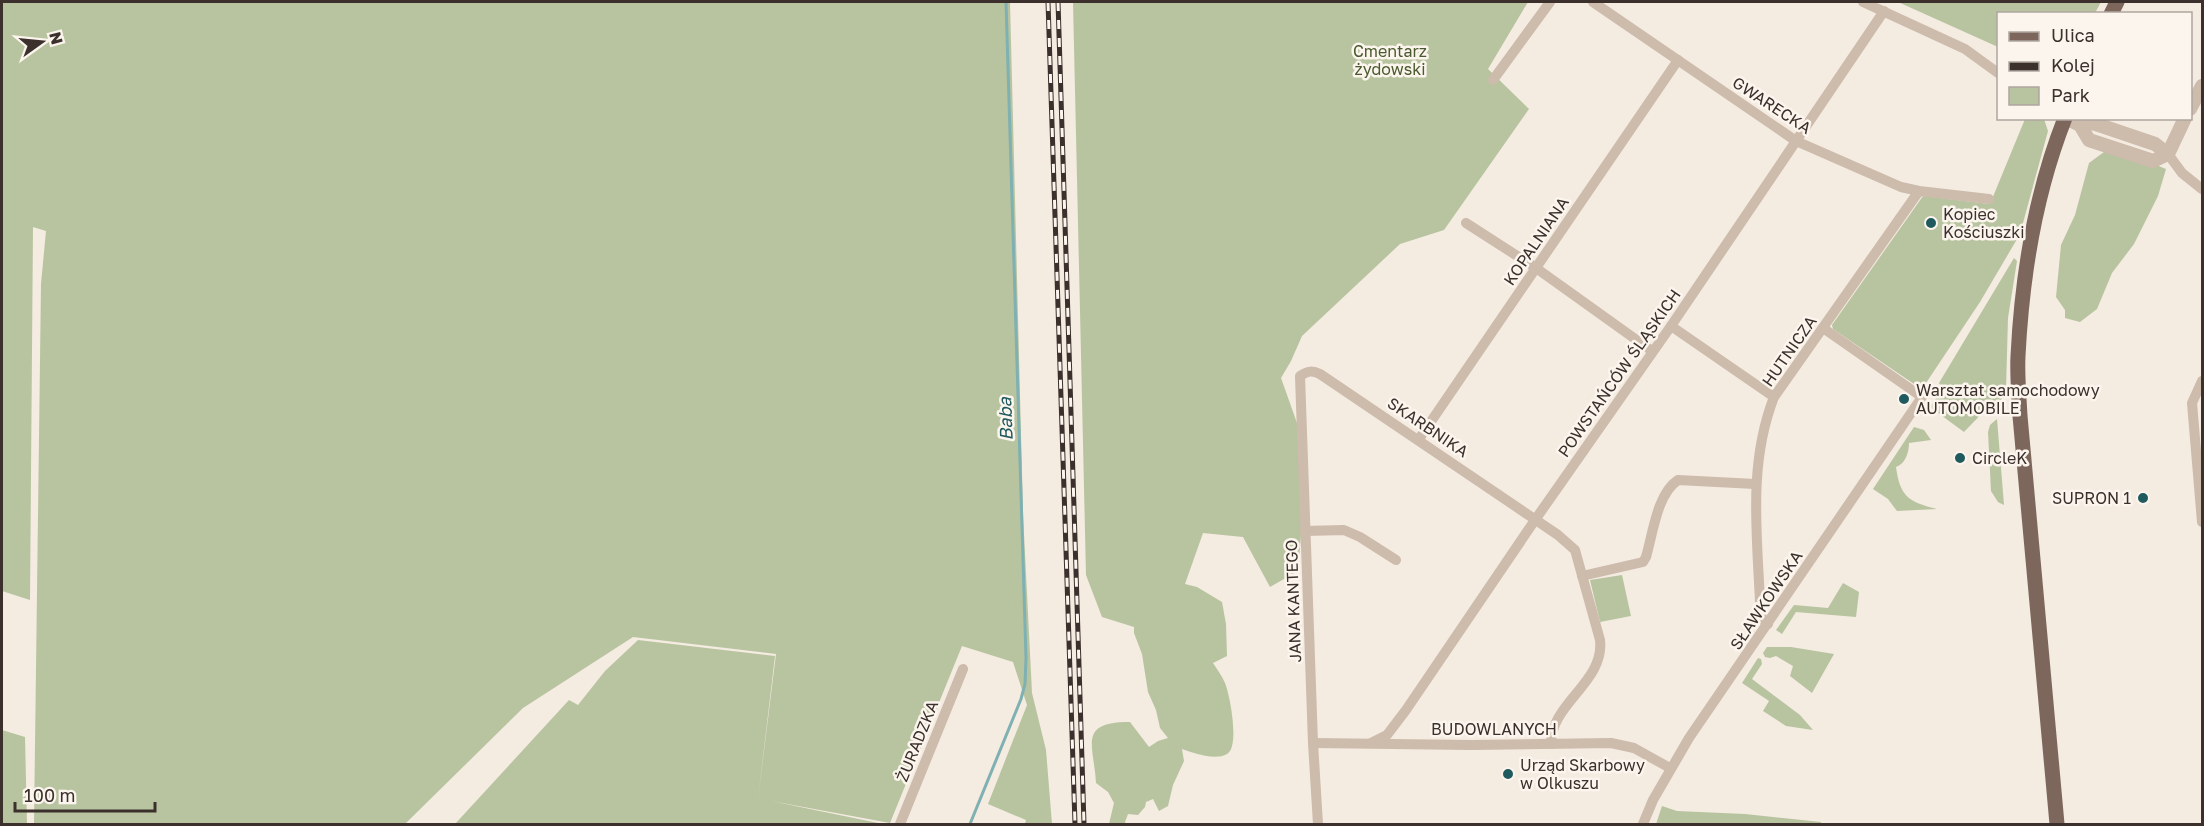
<svg xmlns="http://www.w3.org/2000/svg" width="2204" height="826" viewBox="0 0 2204 826" font-family="'Golos Text',sans-serif">
<style>
.green{fill:#b8c4a0}
.lines{fill:none;stroke-linecap:round;stroke-linejoin:round}
.stream{stroke:#7fb0b2;stroke-width:3}
.minor{stroke:#cdbbac;stroke-width:10}
.tertiary{stroke:#cdbbac;stroke-width:14}
.primary{stroke:#7d675c;stroke-width:15}
.rail-casing{stroke:#3b302b;stroke-width:5}
.rail{stroke:#fbf5ee;stroke-width:3;stroke-dasharray:9;stroke-linecap:butt}
.poi-dot{fill:#1f5a5e;stroke:#fbf5ee;stroke-width:2}
.labels{text-anchor:middle;dominant-baseline:central;stroke-width:5;stroke-linejoin:round;paint-order:stroke}
.park-label{font-size:16px;fill:#4a5a2e;stroke:#fbf5ee}
.street-label{font-size:16px;fill:#3b302b;stroke:#fbf5ee}
.poi-label{font-size:16px;fill:#3b302b;stroke:#fbf5ee;text-anchor:start}
.water-label{font-size:18px;font-style:italic;fill:#1f5a5e;stroke:#fbf5ee}
</style>
<rect width="100%" height="100%" fill="#f4ebe1"/>
<!-- green -->
<g class="green">
<path d="M2 2H1010L1023 514 1032 693 1046 750 1052 824H1025L1026 820 988 804 1027 705 1013 662 962 646 890 823 771 801 883 824H455L569 700 578 705 605 671 638 640 775 656 758 799 776 654 633 637 523 708 405 824H34L41 284 46 231 33 227 30 600 2 591Z"/>
<path d="M1073 2H1528L1488 69 1529 109 1444 230 1400 244 1302 336 1291 361 1281 378 1297 423 1302 523 1298 571 1270 587 1243 537 1203 533 1185 584 1197 587 1222 602 1226 624 1227 656 1213 663C1217 669 1222 676 1225 683 1230 695 1240 747 1227 754 1215 761 1194 753 1182 749L1184 761 1173 785 1168 806 1159 811 1153 799 1146 802 1145 807 1138 815 1128 814 1125 822 1126 824H1109L1114 803 1108 792 1096 783C1094 745 1077 722 1130 722L1149 747 1158 741 1168 738 1160 728 1156 710 1148 692 1142 654 1134 633V627L1102 617 1086 575Z"/>
<path d="M1898 2H2101L2095 13 1998 14V47Z"/>
<path d="M2025 119H2044L2048 131 2020 234 1980 302 1926 383 1917 386 1833 329 1832 325 1923 196 1990 204Z"/>
<path d="M2104 152H2124L2166 169 2158 196 2134 244 2112 273 2097 309 2080 322 2065 318V310L2056 297 2061 245 2075 215 2089 163Z"/>
<path d="M2014 258 2017 261 2008 318 2006 389 2005 395 1994 408 1989 406 1964 432 1930 407 1943 388 1939 383Z"/>
<path d="M1997 419 2004 505 1998 502 1991 491 1988 432 1990 425Z"/>
<path d="M1914 427 1924 430 1931 440 1909 443C1909 453 1905 464 1896 467 1900 497 1909 502 1937 509L1897 511 1888 499 1873 489Z"/>
<path d="M1622 575 1631 616 1600 622 1590 580Z"/>
<path d="M1843 583 1859 592 1856 617 1796 612 1782 634 1776 630 1794 605 1828 608Z"/>
<path d="M1767 647H1791L1834 654 1812 693 1790 676 1793 666 1776 656 1770 658 1765 657 1763 653Z"/>
<path d="M1758 658 1761 659 1762 664 1752 679 1800 715 1813 730 1786 726 1763 711 1769 701 1742 683Z"/>
<path d="M2 730 25 737 27 824H2Z"/>
<path d="M1662 806 1677 811 1745 814 1821 822V824H1656Z"/>
</g>
<g class="lines">
<!-- stream -->
<path class="stream" d="M970 824 1021 699 1025 684 1026 658 1006 2"/>
<!-- minor -->
<g class="minor">
<path d="M1593 2 1796 141 1901 187 1919 191 1989 199"/>
<path d="M1863 2 1965 49 1998 73"/>
<path d="M1493 80 1550 2"/>
<path d="M2168 154 2182 173 2202 189"/>
<path d="M1466 223 1536 268 1652 351"/>
<path d="M1671 326 1774 397"/>
<path d="M2202 381 2192 403 2202 522"/>
<path d="M1419 439 1678 60"/>
<path d="M1305 531 1344 530 1360 537 1396 560"/>
<path d="M1582 576 1643 562 1646 557C1653 533 1657 494 1678 480L1755 484"/>
<path d="M1768 624 1762 619 1760 602C1757 533 1748 464 1774 397L1919 191"/>
<path d="M1313 743 1471 745 1611 743 1634 748 1670 768"/>
<path d="M1371 743 1387 735 1406 710 1535 520 1671 326 1884 11"/>
<path d="M900 824 963 669"/>
<path d="M1318 824 1313 743 1300 376C1308 371 1312 370 1320 374L1558 535 1575 550 1600 640C1605 682 1550 704 1551 744"/>
<path d="M1643 824 1653 800 1689 738 1922 397 1823 328"/>
</g>
<!-- tertiary -->
<g class="tertiary">
<path d="M2190 109 2202 86"/>
<path d="M2065 118 2080 125 2089 140 2153 161 2168 154"/>
<path d="M2080 125 2093 123 2155 144 2168 154"/>
<path d="M2168 154 2185 118"/>
</g>
<!-- primary -->
<g class="primary">
<path d="M2111 14 2117 2"/>
<path d="M2057 824 2020 416C2019 396 2017 376 2018 356 2022 275 2035 194 2065 118"/>
</g>
<defs>
<g id="rail">
<path d="M1048 2 1075 824"/>
<path d="M1058 2 1084 824"/>
</g>
</defs>
<!-- rail casing -->
<use href="#rail" class="rail-casing"/>
<!-- rail -->
<use href="#rail" class="rail"/>
</g>
<!-- markers -->
<g class="poi-dot">
<circle cx="1931" cy="223" r="6"/>
<circle cx="1904" cy="399" r="6"/>
<circle cx="1960" cy="458" r="6"/>
<circle cx="2143" cy="498" r="6"/>
<circle cx="1508" cy="774" r="6"/>
</g>
<g class="labels">
<!-- park labels -->
<g class="park-label">
<text x="1390" y="51">Cmentarz<tspan x="1390" dy="18">żydowski</tspan></text>
</g>
<!-- street labels -->
<g class="street-label">
<text transform="translate(1772 105) rotate(33)">GWARECKA</text>
<text transform="translate(1536 241) rotate(-56)">KOPALNIANA</text>
<text transform="translate(1789 351) rotate(-55)">HUTNICZA</text>
<text transform="translate(1619 373) rotate(-55)">POWSTAŃCÓW ŚLĄSKICH</text>
<text transform="translate(1428 427) rotate(34)">SKARBNIKA</text>
<text transform="translate(1766 600) rotate(-56)">SŁAWKOWSKA</text>
<text transform="translate(1293 601) rotate(-92)">JANA KANTEGO</text>
<text x="1494" y="729">BUDOWLANYCH</text>
<text transform="translate(917 741) rotate(-68)">ŻURADZKA</text>
</g>
<!-- poi labels -->
<g class="poi-label">
<text x="1943" y="214">Kopiec<tspan x="1943" dy="18">Kościuszki</tspan></text>
<text x="1916" y="390">Warsztat samochodowy<tspan x="1916" dy="18">AUTOMOBILE</tspan></text>
<text x="1972" y="458">CircleK</text>
<text x="2131" y="498" text-anchor="end">SUPRON 1</text>
<text x="1520" y="765">Urząd Skarbowy<tspan x="1520" dy="18">w Olkuszu</tspan></text>
</g>
<!-- water labels -->
<g class="water-label">
<text transform="translate(1005 419) rotate(-92)">Baba</text>
</g>
</g>
<!-- border -->
<rect width="2204" height="826" fill="none" stroke="#3b302b" stroke-width="6"/>
<!-- legend -->
<rect x="1997" y="12" width="195" height="108" fill="#fbf5ee" stroke="#aea6a0" stroke-width="1.5"/>
<rect x="2009" y="32" width="30" height="9" fill="#7d675c" stroke="#aea6a0" stroke-width="1.5"/>
<text x="2051" y="42" font-size="18" fill="#3b302b">Ulica</text>
<rect x="2009" y="62" width="30" height="9" fill="#3b302b" stroke="#aea6a0" stroke-width="1.5"/>
<text x="2051" y="72" font-size="18" fill="#3b302b">Kolej</text>
<rect x="2009" y="87" width="30" height="18" fill="#b8c4a0" stroke="#aea6a0" stroke-width="1.5"/>
<text x="2051" y="102" font-size="18" fill="#3b302b">Park</text>
<!-- north arrow -->
<g transform="translate(42 42) rotate(75)" stroke="#fbf5ee" stroke-width="4.5" paint-order="stroke">
<path d="M0-4.5L10 22L0 15L-10 22Z" fill="#3b302b"/>
<text y="-9" font-size="16" font-weight="bold" text-anchor="middle" fill="#3b302b">N</text>
</g>
<!-- scale -->
<path d="M15 802v9h140v-9" fill="none" stroke="#3b302b" stroke-width="3"/>
<text x="24" y="802" font-size="18" fill="#3b302b" stroke="#fbf5ee" stroke-width="4.5" paint-order="stroke">100 m</text>
</svg>
